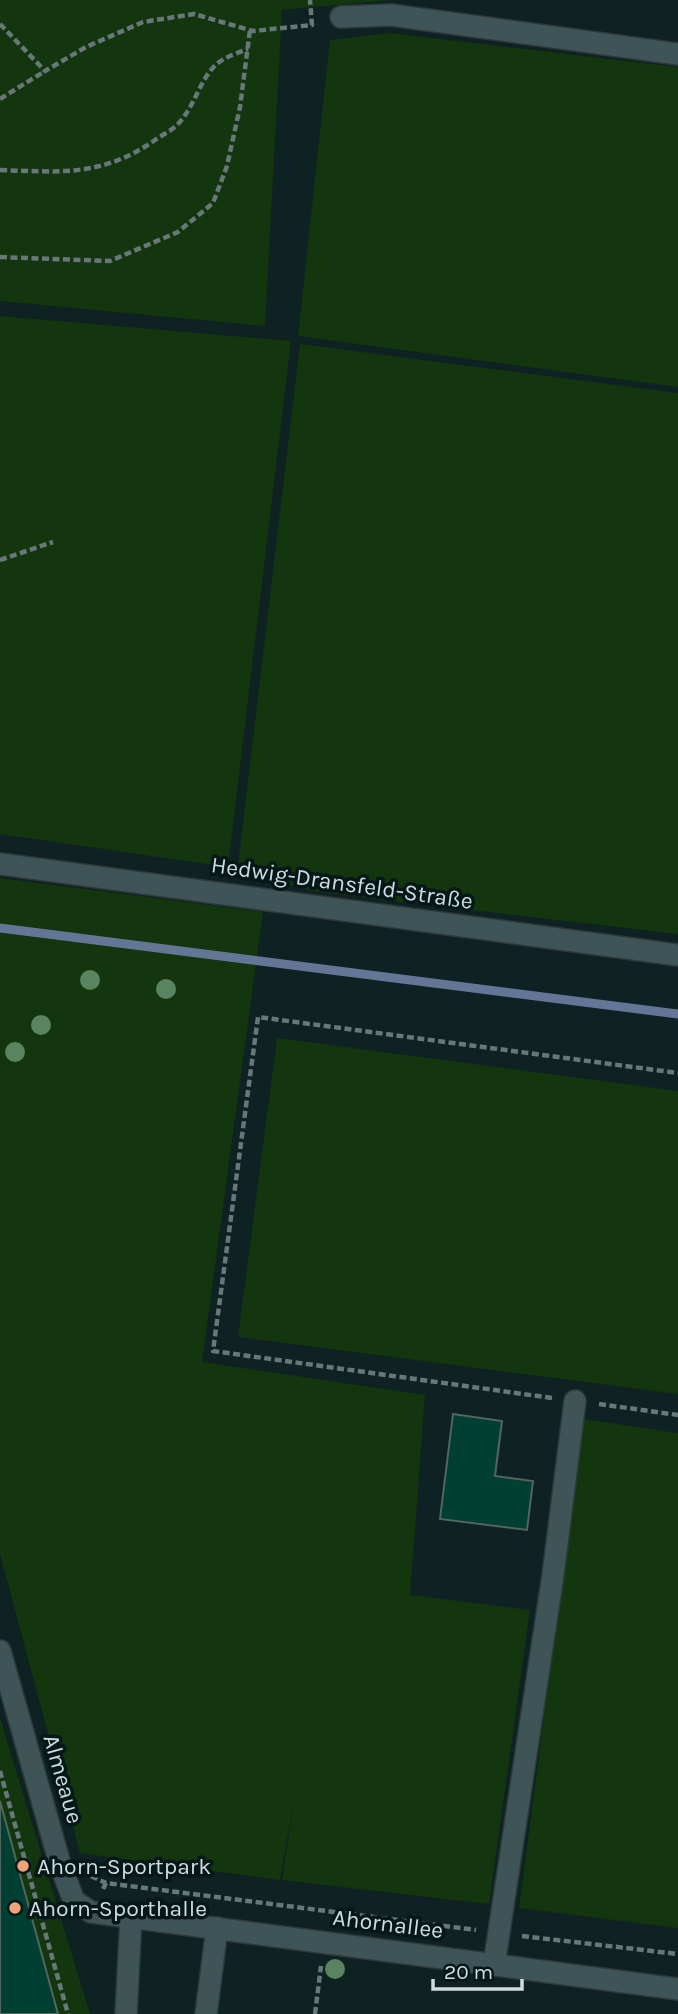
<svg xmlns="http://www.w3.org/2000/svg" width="678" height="2014" viewBox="0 0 678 2014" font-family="Karla,sans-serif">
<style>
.green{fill:#13360e}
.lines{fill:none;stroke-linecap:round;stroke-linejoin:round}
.stream{stroke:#647696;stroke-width:9}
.building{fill:#003f31;stroke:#52665f;stroke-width:2}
.minor-casing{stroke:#2e393a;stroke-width:24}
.path{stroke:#687779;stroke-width:4.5;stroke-dasharray:7 3.5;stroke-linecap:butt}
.minor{stroke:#3f5456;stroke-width:21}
.tree{fill:#5a835f}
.poi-dot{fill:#f0a278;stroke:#051819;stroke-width:2.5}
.labels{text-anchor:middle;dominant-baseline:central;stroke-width:7;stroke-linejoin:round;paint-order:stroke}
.street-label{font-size:23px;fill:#d0dcdd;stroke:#051819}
.poi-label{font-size:23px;fill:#d0dcdd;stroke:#051819;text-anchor:start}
</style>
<rect width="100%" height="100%" fill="#0e2123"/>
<!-- green -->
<g class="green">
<path d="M0 0H392L282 10 265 326 0 301Z"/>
<path d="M390 33 678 67V387L298 336 330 40Z"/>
<path d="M0 316 291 341 228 867 0 834Z"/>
<path d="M300 344 678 393V934L318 892 237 873Z"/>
<path d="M0 878 263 912 202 1362 425 1395 410 1595 530 1610 489 1904 282 1880 294 1801 280 1880 80 1853 0 1554Z"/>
<path d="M277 1038 678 1091V1394L238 1337Z"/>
<path d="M583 1419 678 1433V1928L519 1908Z"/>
<path d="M0 1718 90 2014H0Z"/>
</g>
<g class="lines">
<!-- stream -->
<path class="stream" d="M0 928 678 1014"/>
</g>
<!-- building -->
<g class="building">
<path d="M453 1414 502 1421 495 1476 533 1481 527 1530 440 1519Z"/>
<path d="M0 1801 58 2014H0Z"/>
</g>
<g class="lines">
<defs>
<g id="minor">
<path d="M341 17 391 15 678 54"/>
<path d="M0 864 678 955"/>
<path d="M0 1651 60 1864 74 1901 91 1912 678 1989"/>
<path d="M494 1965 553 1575 575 1401"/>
<path d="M126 2014 131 1917"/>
<path d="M206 2014 217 1928"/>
</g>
</defs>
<!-- minor casing -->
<use href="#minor" class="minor-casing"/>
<!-- path -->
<g class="path">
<path d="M0 24 45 71 86 47 143 22 194 14 253 31 312 25 310 0"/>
<path d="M0 99 45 71"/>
<path d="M0 170C61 172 102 177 155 140 162 135 171 131 177 125 193 109 198 86 211 70 220 58 235 54 248 49"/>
<path d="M0 257 110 261 178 232 213 203 227 166 240 107 250 30"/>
<path d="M0 560 53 542"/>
<path d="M552 1398 213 1351 258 1017 678 1073"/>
<path d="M599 1404 678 1415"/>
<path d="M0 1771 68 2014"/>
<path d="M91 1876 106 1883"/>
<path d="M103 1889 106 1883 476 1930"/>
<path d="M522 1936 678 1954"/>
<path d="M315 2014 321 1966"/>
</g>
<!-- minor -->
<use href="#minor" class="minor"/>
</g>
<!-- trees -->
<g class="tree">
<circle cx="90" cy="980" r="10"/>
<circle cx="166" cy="989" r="10"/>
<circle cx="41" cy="1025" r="10"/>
<circle cx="15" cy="1052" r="10"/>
<circle cx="335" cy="1969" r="10"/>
</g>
<!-- markers -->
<g class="poi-dot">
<circle cx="23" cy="1866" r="7"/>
<circle cx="15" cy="1908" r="7"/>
</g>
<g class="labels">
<!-- street labels -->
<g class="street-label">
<text transform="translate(342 883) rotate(8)">Hedwig-Dransfeld-Straße</text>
<text transform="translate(63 1779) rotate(74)">Almeaue</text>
<text transform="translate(388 1924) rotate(7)">Ahornallee</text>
</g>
<!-- poi labels -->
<g class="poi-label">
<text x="37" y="1866">Ahorn-Sportpark</text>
<text x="29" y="1908">Ahorn-Sporthalle</text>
</g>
</g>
<!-- scale -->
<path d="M433 1979v10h89v-10" fill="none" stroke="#d0dcdd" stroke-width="3.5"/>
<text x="444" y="1979" font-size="21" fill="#d0dcdd" stroke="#051819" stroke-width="5" paint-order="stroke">20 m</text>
</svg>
